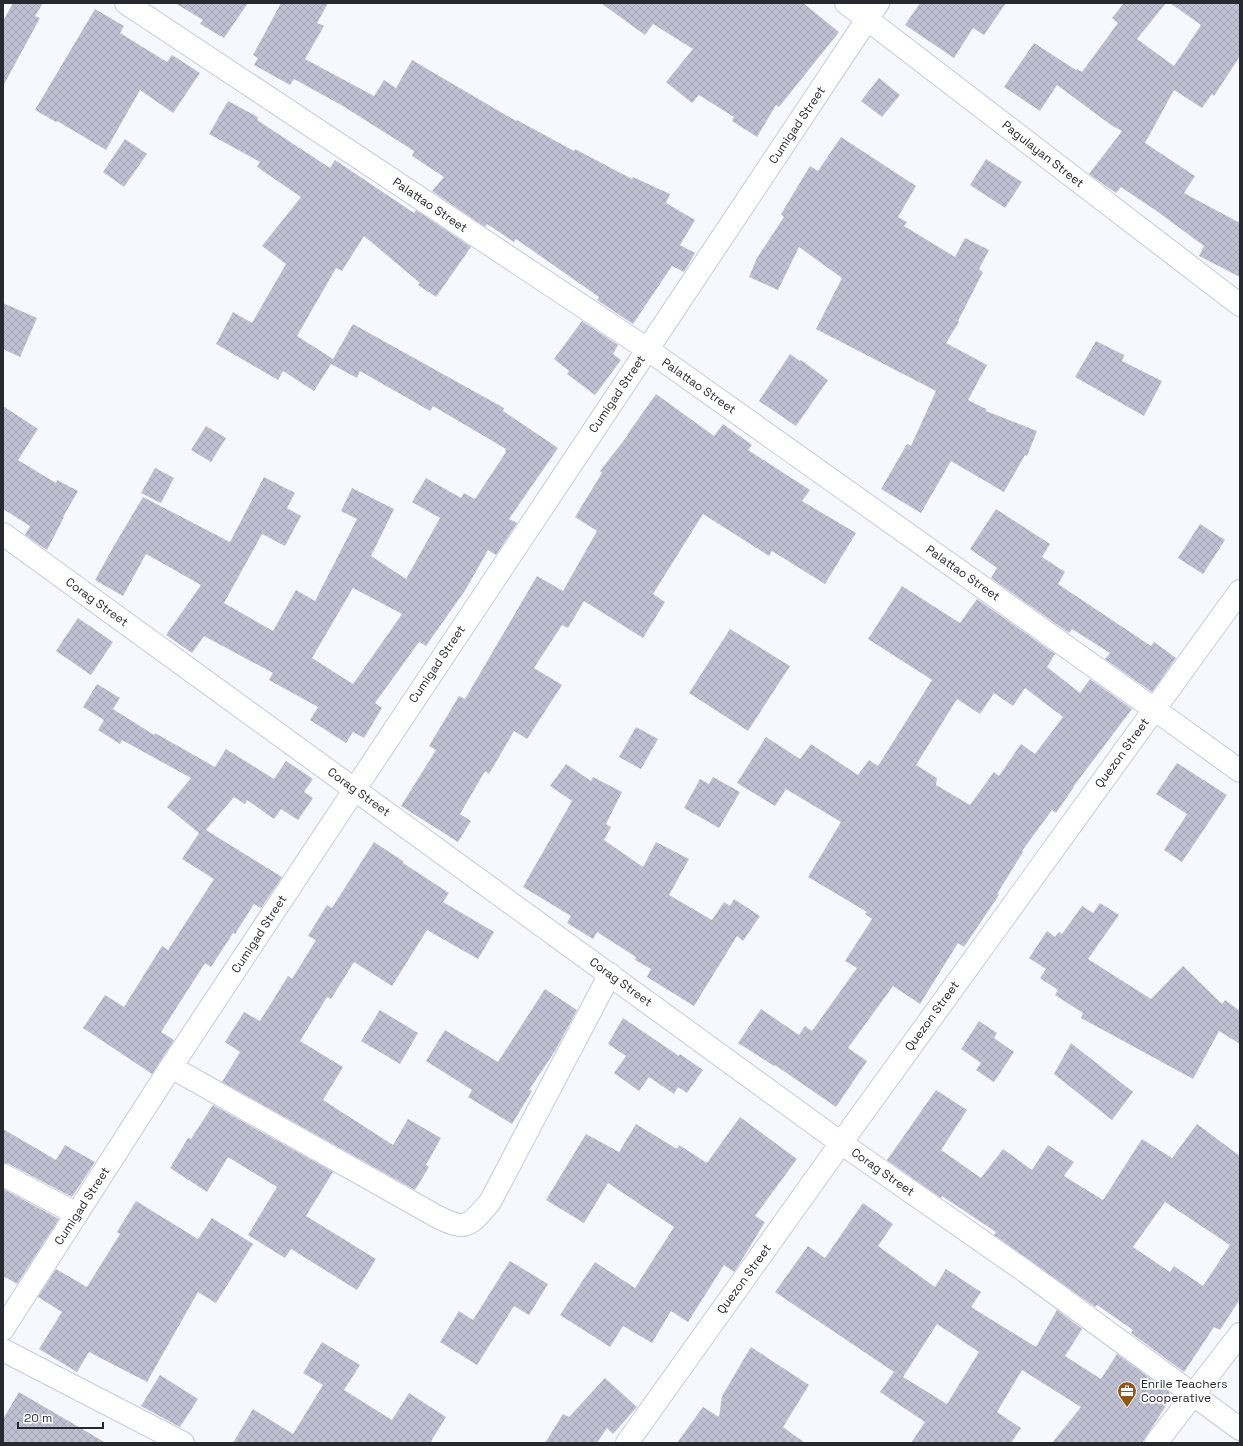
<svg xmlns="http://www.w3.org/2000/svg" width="1243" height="1446" viewBox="0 0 1243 1446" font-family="'Space Grotesk',sans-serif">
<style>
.building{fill:url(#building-cross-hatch);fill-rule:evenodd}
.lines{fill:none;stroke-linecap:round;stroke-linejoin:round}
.minor-casing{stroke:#c7c9db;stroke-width:24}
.major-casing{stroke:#c7c9db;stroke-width:24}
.minor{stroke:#fff;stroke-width:22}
.major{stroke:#fff;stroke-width:22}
.labels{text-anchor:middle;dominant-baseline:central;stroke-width:3.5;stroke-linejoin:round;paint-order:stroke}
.street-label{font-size:12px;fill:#282930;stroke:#fff}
.poi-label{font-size:12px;fill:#282930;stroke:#fff;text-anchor:start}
</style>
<defs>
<pattern id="building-cross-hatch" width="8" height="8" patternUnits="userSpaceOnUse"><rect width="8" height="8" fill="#bfc1d3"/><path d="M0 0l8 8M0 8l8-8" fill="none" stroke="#a4a6b5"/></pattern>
</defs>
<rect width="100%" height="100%" fill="#f7f7ff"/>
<!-- building -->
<g class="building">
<path d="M13 3H43L35 16 40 18 3 86V21Z"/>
<path d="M175 3H248L224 38 200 24 203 20Z"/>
<path d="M281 3H328L317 23 324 26 305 59 374 96 384 80 396 88 412 60 516 121 517 120 574 151 575 149 632 179 633 177 670 194 666 203 695 220 680 245 695 253 684 272 672 266 633 324 597 300 599 297 516 239 514 242 487 224 485 227 432 191 444 177 412 156 414 151 343 106 294 79 290 85 254 65 258 58 253 55Z"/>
<path d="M601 3H803L839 32 779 107 776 105 757 137 732 121 734 117 699 95 692 103 666 82 693 49 653 24 645 35Z"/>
<path d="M920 3H1006L984 35 973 28 954 58 905 25Z"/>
<path d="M1124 3H1166L1137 39 1174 66 1201 25 1170 3H1240V56L1214 96 1212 94 1202 108 1174 90 1145 143 1195 176 1184 193 1240 223V277L1199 256 1204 246 1158 212 1121 187 1116 193 1089 174 1122 131 1111 125 1057 85 1040 111 1004 87 1034 43 1076 70 1077 69 1082 72 1118 23 1112 18Z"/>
<path d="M95 9 124 26 120 33 167 62 172 55 200 73 173 113 140 90 106 150 57 121 56 122 35 110Z"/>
<path d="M879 78 900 95 882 117 861 101Z"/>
<path d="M228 101 258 117 257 120 330 168 335 160 414 213 416 210 471 247 436 297 418 285 420 283 364 236 342 271 336 268 297 336 333 359 353 324 504 408 503 411 558 448 509 519 517 523 496 555 488 550 466 589 426 646 419 642 375 703 382 708 364 738 353 732 346 743 310 720 318 707 269 680 273 673 204 636 192 653 166 635 201 585 146 554 123 596 95 580 115 544 143 497 230 542 264 477 295 493 287 508 301 516 285 546 262 534 224 603 273 631 296 590 315 601 357 519 341 511 352 488 394 509 371 556 406 579 440 518 412 502 426 478 461 498 464 493 475 499 506 452 505 451 506 449 433 406 430 411 360 371 357 378 331 364 314 391 283 371 278 380 216 344 233 312 252 323 286 264 262 246 301 197 257 167 260 162 209 134ZM353 588 402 614 353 684 312 658Z"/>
<path d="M841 137 916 186 898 217 907 222 904 226 955 257 965 238 989 250 979 269 983 272 958 321 959 322 946 343 987 365 968 400 986 409V411L1037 431 1027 456 1025 455 1004 492 951 461 921 513 881 489 907 444 911 446 936 391 816 329 842 278 799 247 778 290 749 277 757 258 784 217 781 214 810 166 818 171Z"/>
<path d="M125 139 147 154 124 187 103 172Z"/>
<path d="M986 159 1022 182 1005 208 970 185Z"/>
<path d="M3 303 37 318 20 357 3 349Z"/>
<path d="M582 321 618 345 613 354 621 360 595 395 567 374 569 371 554 359Z"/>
<path d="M1096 341 1124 355 1122 361 1162 381 1144 416 1075 377Z"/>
<path d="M790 354 800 361 801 360 828 380 796 426 759 401Z"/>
<path d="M656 394 714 436 723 424 752 445 748 450 810 490 802 501 856 533 825 584 772 551 769 556 703 514 653 594 665 602 643 638 584 601 568 628 562 625 534 668 562 685 527 739 514 731 489 774 485 771 460 814 471 821 458 842 401 806 436 750 429 746 459 696 465 699 537 576 563 591 597 531 575 517 602 473 600 471 628 435H627Z"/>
<path d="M3 406 38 429 18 460 56 483 57 480 78 491 63 517H64L47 550 25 535 30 526 3 509Z"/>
<path d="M206 426 226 438 211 462 191 450Z"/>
<path d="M155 468 174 478 161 503 141 493Z"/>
<path d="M996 509 1050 544 1042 557 1065 572 1058 584 1151 646 1154 642 1176 658 1152 692 1105 659 1110 653 1072 629 1069 633 991 578 997 568 970 549Z"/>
<path d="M1200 524 1225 540 1203 574 1178 558Z"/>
<path d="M902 586 960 623 977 599 1055 654 1047 667 1080 693 1090 679 1132 709 1073 787H1074L1056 813 1052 810 1022 851 1023 852 997 894 999 895 964 947 958 943 920 1004 893 986 848 1048 867 1061 836 1107 775 1065 774 1066 738 1043 761 1009 799 1035 805 1026 812 1031 857 968 845 961 872 919 865 914 867 912 808 877 841 822 786 789 775 806 737 783 766 737 800 759 811 744 858 775 869 760 878 766 932 680 868 639ZM1025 688 1063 717 1035 754 1021 744 999 776 994 772 970 805 936 785 937 778 916 765 957 699 980 714 994 693 1013 706Z"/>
<path d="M78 618 113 642 91 675 56 651Z"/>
<path d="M730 629 790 666 748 731 689 693Z"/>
<path d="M97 684 120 698 113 709 154 735 155 733 215 767 226 749 274 779 286 761 313 779 304 792 313 798 298 820 281 809 274 819 247 800 245 804 234 797 206 830 282 877 261 908 254 904 235 934 233 933 211 967 205 963 161 1032 174 1040 152 1074 83 1028 105 995 124 1007 162 946 168 950 214 879 182 859 199 833 167 807 191 778 122 740 120 744 98 730 104 720 83 707Z"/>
<path d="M636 727 658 739 641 769 619 757Z"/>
<path d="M1177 763 1227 795 1182 862 1164 850 1187 814 1156 794Z"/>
<path d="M566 764 591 781 593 777 622 792 606 824 611 827 604 840 643 867 656 842 689 859 669 895 712 920 724 902 730 906 734 899 760 916 743 941 737 936 694 1006 647 977 651 969 635 960 636 957 597 932 593 939 567 923 571 916 523 887 572 801 550 786Z"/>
<path d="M713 777 740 792 719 828 684 808 700 779 709 784Z"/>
<path d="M374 842 403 861V863L449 893 443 902 494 932 478 959 427 930 392 986 354 962 331 999 327 997 300 1041 343 1067 323 1100 393 1145 408 1119 441 1138 426 1165 429 1167 415 1190 222 1082 240 1052 225 1042 244 1012 260 1021 288 976 292 979 316 940 308 936 327 905 332 908Z"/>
<path d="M1100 903 1119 915 1088 959 1151 999 1183 966 1222 1004 1225 1000 1240 1011V1044L1219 1031 1193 1079 1081 1018 1083 1013 1055 995 1058 990 1040 978 1046 969 1029 958 1047 931 1055 937 1059 932 1062 934 1082 906 1093 913Z"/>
<path d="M545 989 577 1010 555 1051 529 1090 532 1091 512 1124 468 1097 472 1090 426 1061 445 1030 498 1062Z"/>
<path d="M380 1010 418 1033 400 1064 361 1041Z"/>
<path d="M623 1018 679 1056 680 1054 703 1070 687 1093 678 1087 674 1094 649 1077 639 1091 614 1073 626 1056 608 1044Z"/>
<path d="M979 1021 997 1033 994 1038 1014 1052 994 1082 976 1070 981 1063 961 1049Z"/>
<path d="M1071 1043 1133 1092 1112 1120 1054 1074Z"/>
<path d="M936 1090 967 1110 941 1150 981 1178 1003 1149 1032 1170 1048 1145 1074 1162 1064 1176 1103 1200 1142 1139 1172 1158 1197 1124 1240 1156V1299L1220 1330 1214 1327 1184 1372 1131 1333 1133 1330 1097 1305 1095 1307 994 1235 996 1232 942 1196 941 1198 887 1160ZM1165 1202 1230 1245 1203 1286 1174 1266 1170 1272 1133 1247Z"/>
<path d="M213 1105 333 1172 306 1216 376 1259 357 1290 291 1249 285 1258 248 1235 277 1187 228 1157 207 1192 170 1168 188 1138 191 1139Z"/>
<path d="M740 1117 797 1159 755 1216 765 1222 738 1266 734 1272 724 1265 688 1322 671 1311 652 1343 623 1326 610 1347 560 1315 595 1262 635 1288 674 1227 608 1183 584 1223 546 1200 586 1134 619 1152 636 1124 677 1149 679 1145 707 1163Z"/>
<path d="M3 1129 56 1160 65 1145 95 1162 72 1197 9 1164 3 1163Z"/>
<path d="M3 1189 59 1219 17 1284 3 1276Z"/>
<path d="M136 1201 198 1239 212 1218 253 1244 216 1303 198 1292 147 1382 89 1352 77 1372 39 1349 62 1312 38 1297 56 1269 87 1287 120 1234 117 1232Z"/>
<path d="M863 1203 893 1224 878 1246 935 1287 946 1269 981 1292 971 1307 1036 1347 1057 1310 1082 1329 1065 1356 1101 1379 1117 1354 1170 1393 1166 1399 1169 1401 1142 1443H1052L1081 1407 1022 1370 997 1412 1021 1428 1011 1443H911L925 1422 880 1392 894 1372 775 1292 808 1246 825 1258ZM937 1324 979 1352 947 1404 903 1377Z"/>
<path d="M510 1261 548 1284 529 1315 514 1306 477 1365 440 1342 459 1311 473 1320Z"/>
<path d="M322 1342 360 1365 344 1390 392 1420 409 1393 446 1417 430 1443H233L253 1409 293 1434 323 1385 303 1373Z"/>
<path d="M751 1347 809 1385 783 1427 805 1443H677L703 1407 719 1417 722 1396Z"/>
<path d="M160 1375 198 1399 180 1427 141 1406Z"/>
<path d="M605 1378 637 1407 613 1434 607 1428 597 1443H545L563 1414 569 1417Z"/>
<path d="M19 1392 106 1443H3V1419Z"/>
</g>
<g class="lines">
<defs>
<g id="minor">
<path d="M126 3 647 349 1154 709 1240 771"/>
<path d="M846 3 1240 305"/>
<path d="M3 534 841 1143 1026 1272 1240 1429"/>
<path d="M171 1067 436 1216C467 1232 469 1226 490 1202L610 974"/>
<path d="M3 1175 77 1214"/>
<path d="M3 1329 171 1067 355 789 878 3"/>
<path d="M627 1443 841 1143 1240 591"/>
<path d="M1156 1443 1240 1334"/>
</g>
<path id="major" d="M3 1350 183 1443"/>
</defs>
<!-- minor casing -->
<use href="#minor" class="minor-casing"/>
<!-- major casing -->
<use href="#major" class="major-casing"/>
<!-- minor -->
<use href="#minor" class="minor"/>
<!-- major -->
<use href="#major" class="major"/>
</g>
<!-- icons -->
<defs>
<symbol id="office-pin" viewBox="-11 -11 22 30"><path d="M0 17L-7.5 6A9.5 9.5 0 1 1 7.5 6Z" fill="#93561a" stroke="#fff"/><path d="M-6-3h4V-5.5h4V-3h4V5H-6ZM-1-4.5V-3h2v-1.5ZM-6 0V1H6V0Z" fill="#fff"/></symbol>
</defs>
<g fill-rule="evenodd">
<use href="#office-pin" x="1116" y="1380" width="22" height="30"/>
</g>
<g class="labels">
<!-- street labels -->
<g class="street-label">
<text transform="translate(797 125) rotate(-56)">Cumigad Street</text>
<text transform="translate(1043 154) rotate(38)">Pagulayan Street</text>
<text transform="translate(430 205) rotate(34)">Palattao Street</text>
<text transform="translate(699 386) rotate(35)">Palattao Street</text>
<text transform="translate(617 394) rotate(-56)">Cumigad Street</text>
<text transform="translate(963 573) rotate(35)">Palattao Street</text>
<text transform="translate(97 602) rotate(36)">Corag Street</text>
<text transform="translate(437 664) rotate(-56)">Cumigad Street</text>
<text transform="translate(1122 753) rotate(-54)">Quezon Street</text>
<text transform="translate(359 792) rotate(36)">Corag Street</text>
<text transform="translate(259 934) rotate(-57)">Cumigad Street</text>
<text transform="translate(621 982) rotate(36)">Corag Street</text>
<text transform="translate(932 1016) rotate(-54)">Quezon Street</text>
<text transform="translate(883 1172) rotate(35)">Corag Street</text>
<text transform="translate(82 1206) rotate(-57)">Cumigad Street</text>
<text transform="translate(744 1279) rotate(-54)">Quezon Street</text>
</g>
<!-- poi labels -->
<g class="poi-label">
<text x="1141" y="1384">Enrile Teachers<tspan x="1141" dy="14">Cooperative</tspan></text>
</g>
</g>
<!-- border -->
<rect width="1243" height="1446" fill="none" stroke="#282930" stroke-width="8"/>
<!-- scale -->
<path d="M18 1422v6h85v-6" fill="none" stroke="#282930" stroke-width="2"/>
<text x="24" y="1422" font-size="12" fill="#282930" stroke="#ffffff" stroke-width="3" paint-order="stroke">20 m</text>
</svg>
